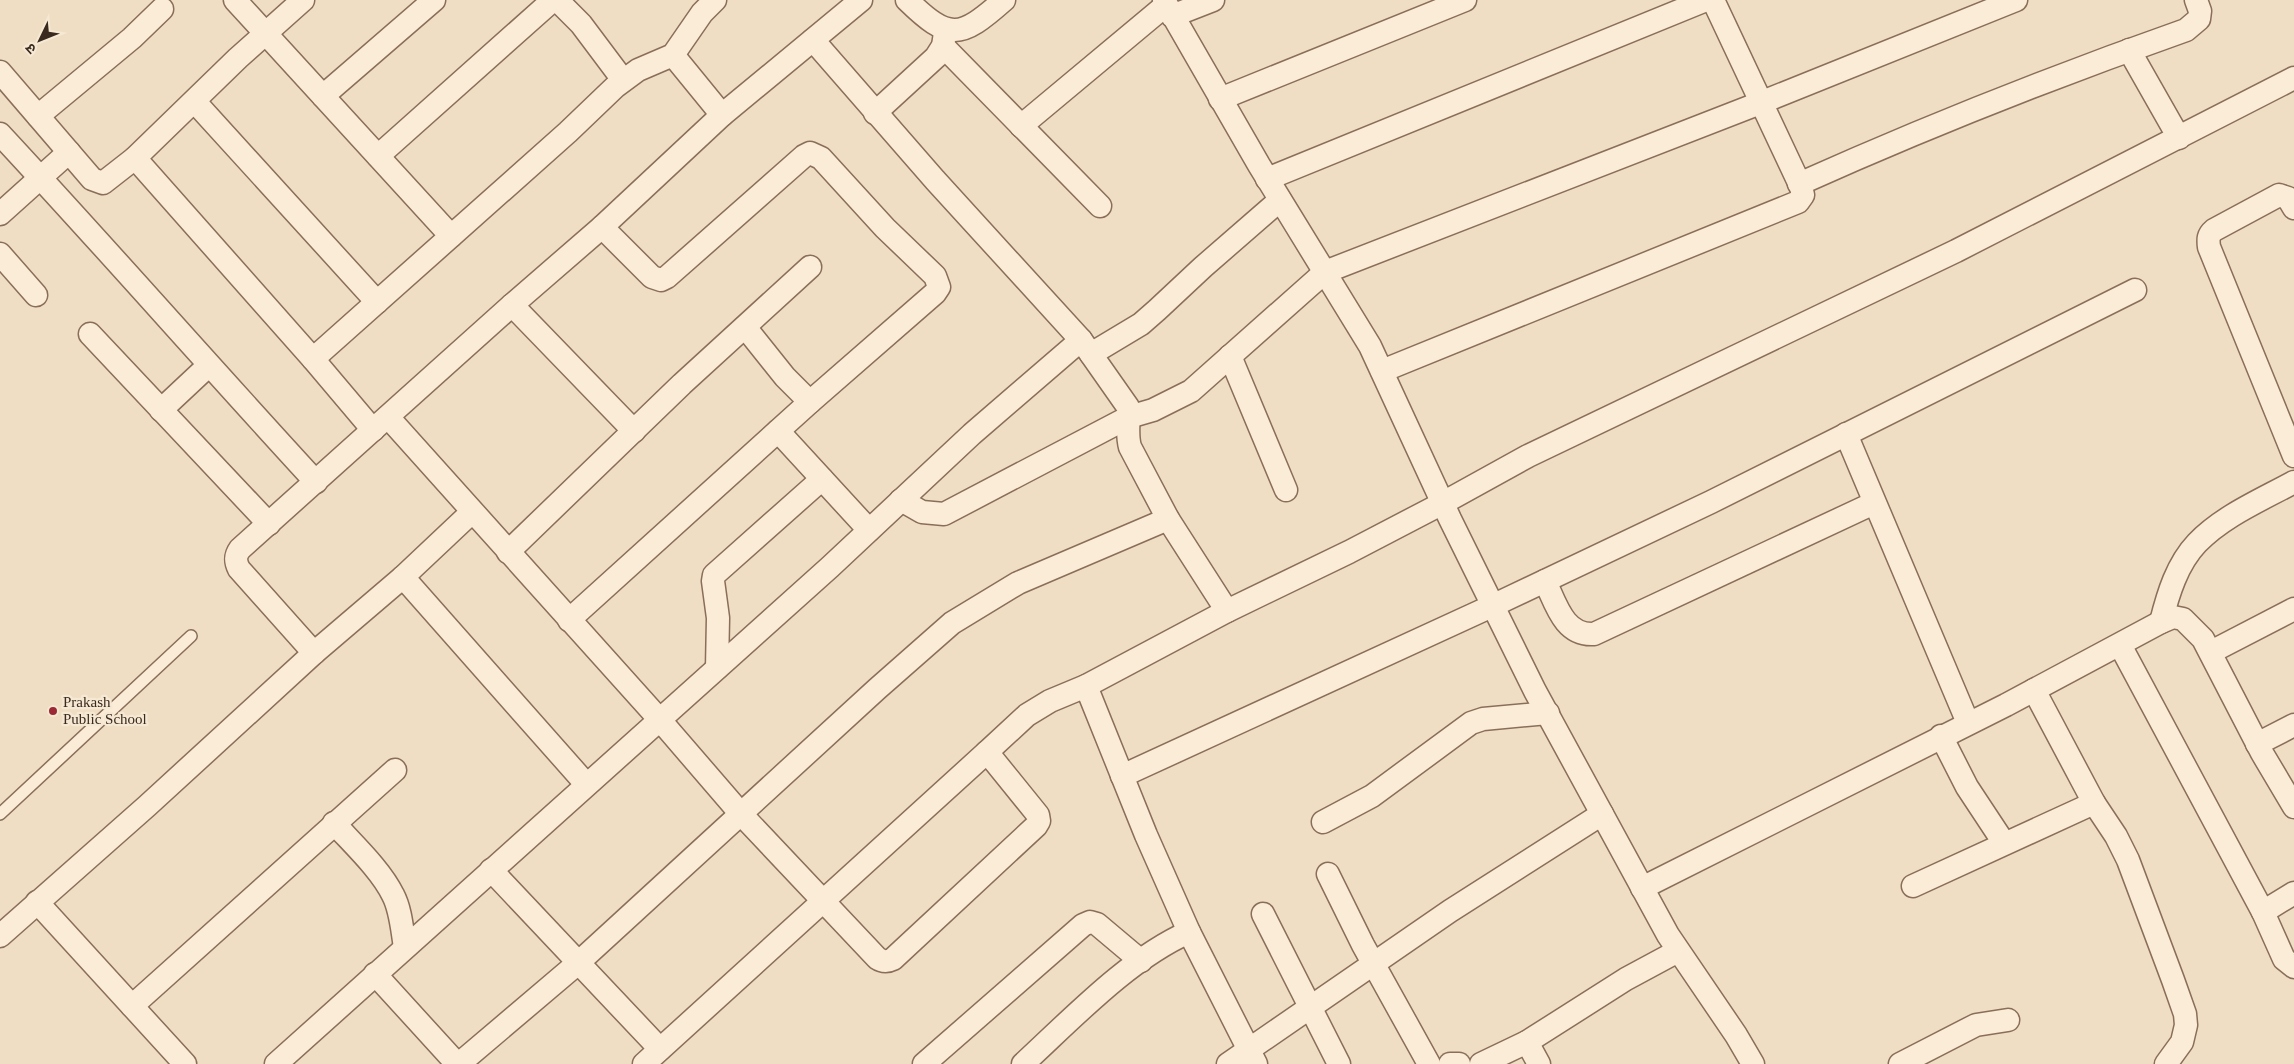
<svg xmlns="http://www.w3.org/2000/svg" width="2294" height="1064" viewBox="0 0 2294 1064" font-family="'Times New Roman','Noto Sans Devanagari',serif">
<style>
.lines{fill:none;stroke-linecap:round;stroke-linejoin:round}
.service-casing{stroke:#8a6e5a;stroke-width:14}
.minor-casing{stroke:#8a6e5a;stroke-width:25}
.service{stroke:#faecd7;stroke-width:11}
.minor{stroke:#faecd7;stroke-width:22}
.poi-dot{fill:#9b2835;stroke:#f6e9d4;stroke-width:2}
.labels{text-anchor:middle;dominant-baseline:central;stroke-width:4.5;stroke-linejoin:round;paint-order:stroke}
.poi-label{font-size:15px;fill:#3a291e;stroke:#f6e9d4;text-anchor:start}
</style>
<rect width="100%" height="100%" fill="#efdec4"/>
<g class="lines">
<defs>
<path id="service" d="M0 814 191 636"/>
<g id="minor">
<path d="M235 0 451 236"/>
<path d="M557 0 581 24 623 80"/>
<path d="M907 0C949 41 960 39 1004 0"/>
<path d="M1164 0 1259 165 1370 346 1450 519 1535 691 1668 935 1736 1035 1753 1064"/>
<path d="M1172 16 1213 0"/>
<path d="M813 40 935 180 1081 340 1128 407C1130 421 1126 433 1130 447L1168 519 1227 611"/>
<path d="M943 46 1100 206"/>
<path d="M2129 50 2179 138"/>
<path d="M673 55 722 115"/>
<path d="M0 72 92 179 103 183 135 158 238 58 303 0"/>
<path d="M323 96 434 0"/>
<path d="M1220 99 1465 0"/>
<path d="M195 102 377 302"/>
<path d="M875 113 936 57 943 46 945 33"/>
<path d="M38 116 132 38 162 9"/>
<path d="M1021 126 1166 5"/>
<path d="M0 134C107 249 210 367 316 482"/>
<path d="M378 156 553 0"/>
<path d="M135 158 313 359 373 430"/>
<path d="M1267 179 1706 0"/>
<path d="M1799 184C1926 127 2055 76 2186 30L2199 19 2200 11 2196 0"/>
<path d="M2294 208 2288 198 2279 195 2214 230C2208 235 2208 239 2209 247L2294 456"/>
<path d="M0 214 69 152"/>
<path d="M0 254 36 295"/>
<path d="M512 305 634 431"/>
<path d="M745 327 785 377 810 402"/>
<path d="M90 334 269 524"/>
<path d="M1091 354 1141 324 1157 310 1203 267 1280 200"/>
<path d="M1230 356 1286 490"/>
<path d="M313 359 568 132 615 87 638 70 673 55 702 13 715 0"/>
<path d="M1382 371 1798 202 1803 195 1801 187 1713 0"/>
<path d="M161 410 208 366"/>
<path d="M388 417 660 720 741 814 877 958C883 962 887 962 893 959L1036 826 1039 821 1038 815 987 752 644 1064"/>
<path d="M778 431 869 530"/>
<path d="M1846 434 1968 723"/>
<path d="M901 500 922 512 944 514 1129 417 1153 410 1191 391 1325 272 1760 103 2016 0"/>
<path d="M508 552 682 384 810 267"/>
<path d="M403 577 586 784"/>
<path d="M1545 581C1556 604 1564 636 1594 634L1874 503"/>
<path d="M569 620 810 402 935 293 939 287 935 276 885 228 821 158 810 153 804 156 667 277 661 280 652 277 602 227"/>
<path d="M2161 622C2168 594 2177 564 2197 543 2223 516 2261 500 2294 482"/>
<path d="M2120 645 2263 912 2284 959 2294 967"/>
<path d="M2211 652 2294 609"/>
<path d="M314 653 239 569C235 561 235 556 240 549L512 305 602 227 722 115 861 0"/>
<path d="M717 668 718 618 713 581 714 575 822 479"/>
<path d="M1086 686 1146 835 1189 932 1256 1064"/>
<path d="M2034 690 2094 803 2116 836 2128 860 2173 980 2185 1014 2186 1025 2182 1042 2166 1064"/>
<path d="M1941 736 1967 787 2004 843"/>
<path d="M2257 744 2294 725"/>
<path d="M987 752 1027 715 1050 701 1086 686 1227 611 1349 552 1443 503 1528 456 1956 251 2294 78"/>
<path d="M1122 776 1492 606 1711 502 2135 290"/>
<path d="M1323 822 1372 796 1471 723 1483 719 1548 713"/>
<path d="M334 823C353 844 381 870 393 895 401 910 402 930 405 947"/>
<path d="M491 870 660 1049"/>
<path d="M1328 874 1363 945 1429 1064"/>
<path d="M1913 886 2094 803"/>
<path d="M1642 888 2006 705 2161 622 2173 617 2183 619 2203 639 2262 753 2294 807"/>
<path d="M37 902 185 1064"/>
<path d="M2263 912 2294 893"/>
<path d="M1263 914 1339 1064"/>
<path d="M0 936 147 806 314 653 403 577 472 512"/>
<path d="M375 974 457 1064"/>
<path d="M132 1006 395 770"/>
<path d="M1527 1042 1539 1064"/>
<path d="M276 1064 830 567 972 434 1081 340"/>
<path d="M459 1064 578 963 877 689 952 623 1018 583 1168 519"/>
<path d="M924 1064 1083 925 1090 922 1097 924 1141 961"/>
<path d="M1023 1064C1072 1019 1128 959 1189 932"/>
<path d="M1228 1064 1450 911 1602 814"/>
<path d="M1450 1064H1459"/>
<path d="M1481 1064 1527 1042 1626 979 1678 951"/>
<path d="M1900 1064 1976 1025 2008 1020"/>
</g>
</defs>
<!-- service casing -->
<use href="#service" class="service-casing"/>
<!-- minor casing -->
<use href="#minor" class="minor-casing"/>
<!-- service -->
<use href="#service" class="service"/>
<!-- minor -->
<use href="#minor" class="minor"/>
</g>
<!-- markers -->
<circle class="poi-dot" cx="53" cy="711" r="5"/>
<g class="labels">
<!-- poi labels -->
<g class="poi-label">
<text x="63" y="702">Prakash<tspan x="63" dy="17">Public School</tspan></text>
</g>
</g>
<!-- north arrow -->
<g transform="translate(40 40) rotate(227)" stroke="#f6e9d4" stroke-width="4" paint-order="stroke">
<path d="M0-4L9 19L0 12L-9 19Z" fill="#3a291e"/>
<text y="-8" font-size="14" font-weight="bold" text-anchor="middle" fill="#3a291e">उ</text>
</g>
</svg>
